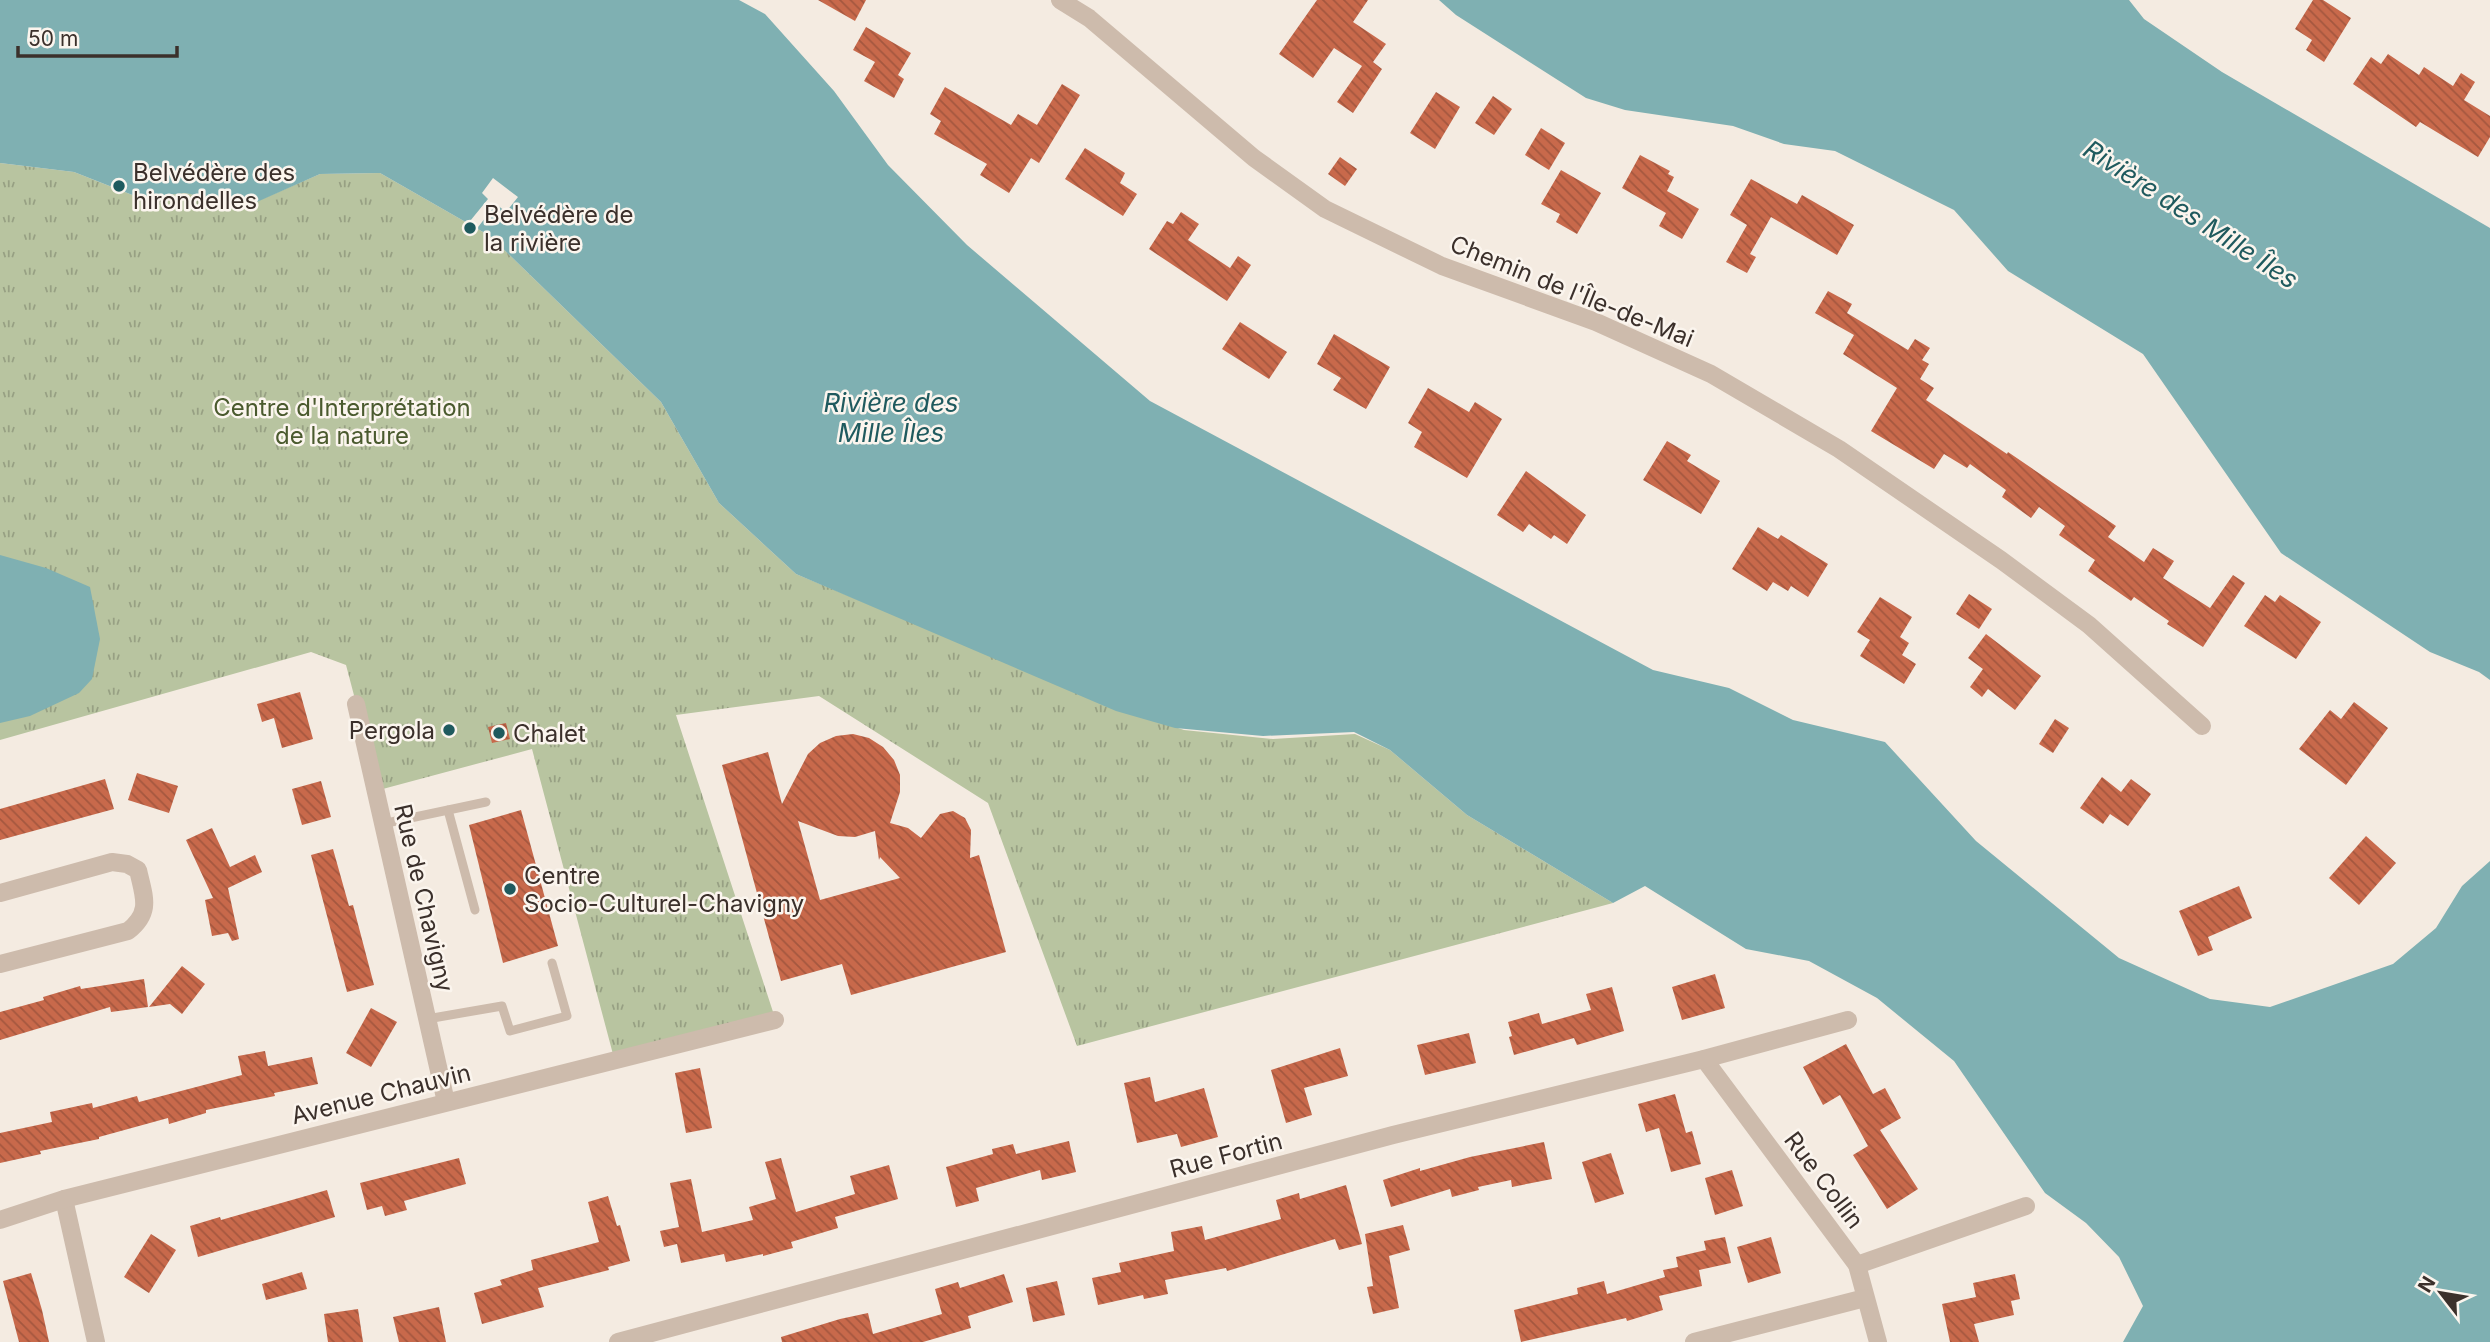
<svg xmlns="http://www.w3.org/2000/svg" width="2490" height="1342" viewBox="0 0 2490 1342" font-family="Inter,sans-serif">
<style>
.park{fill:url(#park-tufts)}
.water{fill:#7fb0b2}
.pier{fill:#f4ebe1}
.building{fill:url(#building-back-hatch);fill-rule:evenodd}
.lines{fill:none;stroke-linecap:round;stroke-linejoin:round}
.service{stroke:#cdbbac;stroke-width:9}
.minor{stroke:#cdbbac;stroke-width:18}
.poi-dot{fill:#1f5a5e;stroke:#fbf5ee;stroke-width:2.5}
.labels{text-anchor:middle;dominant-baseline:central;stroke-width:5;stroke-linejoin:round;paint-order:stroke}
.poi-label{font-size:24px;fill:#3b302b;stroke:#fbf5ee;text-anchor:start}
.street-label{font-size:24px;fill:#3b302b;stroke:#fbf5ee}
.park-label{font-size:24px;fill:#4a5a2e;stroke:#fbf5ee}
.water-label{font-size:26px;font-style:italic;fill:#1f5a5e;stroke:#fbf5ee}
</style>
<defs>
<pattern id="park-tufts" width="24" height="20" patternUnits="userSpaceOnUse" patternTransform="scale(1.75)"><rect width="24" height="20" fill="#b8c4a0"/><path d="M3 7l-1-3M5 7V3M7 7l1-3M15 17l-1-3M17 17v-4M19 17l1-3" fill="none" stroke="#97a083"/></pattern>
<pattern id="building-back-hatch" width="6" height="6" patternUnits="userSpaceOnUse" patternTransform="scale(1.75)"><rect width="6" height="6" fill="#c8694b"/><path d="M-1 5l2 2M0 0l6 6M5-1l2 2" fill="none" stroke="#a4573f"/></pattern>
</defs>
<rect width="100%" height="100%" fill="#f4ebe1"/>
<!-- park -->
<path class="park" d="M0 163 74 172 140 198 185 193 248 205 320 174 380 173 490 236 661 402 719 503 796 574 1121 709 1184 730 1273 739 1355 734 1390 750 1467 815 1613 903 1077 1046 988 803 819 696 676 715 775 1018 614 1058 532 749 379 790 346 665 311 652 0 740Z"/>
<!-- water -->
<g class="water">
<path d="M0 0H739L765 14 834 91 888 165 967 245 1150 401 1653 670 1729 688 1793 720 1885 742 1976 841 2119 958 2210 999 2270 1007 2393 964 2436 928 2462 886 2490 861V1342H2123L2143 1306 2119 1257 2086 1223 2045 1193 1954 1061 1877 998 1809 961 1746 949 1645 886 1613 903 1467 815 1390 750 1354 732 1263 736 1175 728 1116 711 796 574 719 503 661 402 490 236 380 173 320 174 248 206 185 193 140 198 74 172 0 163Z"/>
<path d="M1439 0H2129L2144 19 2222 72 2490 228V680L2479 672 2430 652 2281 553 2143 354 2008 271 1954 210 1835 151 1784 144 1733 126 1625 110 1586 98 1456 15Z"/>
<path d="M0 555 46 568 90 587 100 639 92 679 79 693 30 716 0 723Z"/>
</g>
<!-- pier -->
<path class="pier" d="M493 178 518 197 506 212 496 204 475 231 466 226 488 199 482 193Z"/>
<!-- building -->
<g class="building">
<path d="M818 0H866L855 21Z"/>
<path d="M1317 0H1368L1353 22 1386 44 1373 62 1382 69 1353 113 1337 102 1362 66 1334 48 1313 78 1279 54Z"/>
<path d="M2313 0H2323L2351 18 2324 62 2306 50 2312 40 2295 29Z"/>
<path d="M866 27 911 53 898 75 904 79 894 98 864 81 875 62 853 50Z"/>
<path d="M2388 54 2419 75 2424 67 2453 86 2461 73 2475 82 2464 100 2490 116V137L2478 157 2420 122 2416 127 2353 84 2371 57 2381 64Z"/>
<path d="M1062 84 1080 95 1039 163 1031 158 1009 193 980 175 987 164 934 134 941 121 930 114 945 87 1011 125 1018 114 1037 125Z"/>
<path d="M1436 92 1460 107 1435 149 1410 133Z"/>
<path d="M1493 96 1512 109 1494 135 1475 123Z"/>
<path d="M1541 128 1565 143 1549 170 1525 155Z"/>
<path d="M1085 148 1125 173 1120 183 1137 194 1123 216 1065 179Z"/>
<path d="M1640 155 1670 171 1668 174 1674 177 1667 191 1699 209 1682 239 1659 226 1666 213 1622 188Z"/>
<path d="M1340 157 1357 169 1345 186 1328 174Z"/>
<path d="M1561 170 1601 193 1577 234 1556 222 1560 214 1541 204Z"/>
<path d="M1751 179 1797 204 1802 195 1854 225 1837 255 1771 217 1750 254 1756 257 1747 273 1726 262 1747 225 1730 215Z"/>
<path d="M1181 212 1199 224 1188 240 1230 268 1238 256 1251 265 1227 301 1149 249 1167 221 1173 224Z"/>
<path d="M1828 291 1852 304 1847 313 1908 350 1915 339 1930 348 1922 360 1929 364 1920 379 1934 388 1926 400 2007 454 2008 452 2116 526 2108 537 2144 562 2153 548 2174 561 2163 578 2210 608 2233 575 2245 583 2203 647 2167 624 2169 621 2134 597 2131 601 2088 571 2095 560 2059 535 2065 526 2039 507 2031 518 2002 497 2006 490 1970 464 1967 468 1944 454 1934 469 1871 431 1897 388 1843 354 1854 335 1815 313Z"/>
<path d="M1240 322 1287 352 1269 379 1222 349Z"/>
<path d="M1334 334 1390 367 1366 409 1333 390 1341 378 1317 364Z"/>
<path d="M1428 388 1469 412 1475 402 1502 419 1467 478 1414 447 1422 432 1408 423Z"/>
<path d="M1667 441 1691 455 1687 461 1720 481 1701 514 1643 480Z"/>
<path d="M1526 471 1586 515 1567 544 1554 535 1551 539 1529 524 1523 532 1497 515Z"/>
<path d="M1758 527 1778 539 1781 535 1828 564 1808 597 1791 586 1788 591 1773 582 1767 591 1732 569Z"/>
<path d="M1969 594 1992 609 1979 629 1956 614Z"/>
<path d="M2265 595 2275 602 2280 595 2321 622 2296 659 2244 626Z"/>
<path d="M1880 597 1912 617 1900 637 1909 643 1902 655 1916 664 1904 684 1860 656 1870 640 1857 632Z"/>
<path d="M1986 634 2041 676 2015 710 1988 689 1982 697 1970 687 1983 669 1968 658Z"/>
<path d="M300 692 313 739 282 748 274 718 262 722 257 704Z"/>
<path d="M2354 702 2388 728 2346 785 2299 749 2330 710 2341 719Z"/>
<path d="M2055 719 2069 728 2053 753 2039 744Z"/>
<path d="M506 723 510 739 492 743 488 727Z"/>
<path d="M853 734 869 738 883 747 894 760 900 775V792L890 823 908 828 921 838 940 814 953 811 965 818 971 830 970 858 979 855 1006 952 851 995 842 964 781 981 722 765 768 752 782 804 808 754 820 743 836 736ZM798 821 838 836 855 837 875 831 879 860 880 857 900 878 820 900Z"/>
<path d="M137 773 178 786 169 813 128 800Z"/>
<path d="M2102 777 2121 792 2131 779 2151 794 2128 826 2110 814 2103 824 2080 808Z"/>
<path d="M105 779 114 809 0 840V809Z"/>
<path d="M321 781 331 817 302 825 292 789Z"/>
<path d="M521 810 558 946 503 963 469 825Z"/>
<path d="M212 828 230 867 255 855 262 872 228 888 239 939 232 941 228 933 212 936 205 900 213 898 186 840Z"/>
<path d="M2366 836 2396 863 2359 905 2329 878Z"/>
<path d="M333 849 349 906 353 905 374 985 347 992 311 855Z"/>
<path d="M2239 886 2252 918 2208 937 2213 950 2198 956 2179 911Z"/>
<path d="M182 966 205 984 182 1014 170 1004 149 1007Z"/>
<path d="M1715 974 1725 1008 1682 1020 1672 987Z"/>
<path d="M144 979 148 1007 111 1012 110 1007 0 1040V1012L44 1000 43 997 80 986 81 989Z"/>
<path d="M1612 987 1624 1031 1577 1045 1574 1038 1514 1055 1509 1037 1512 1036 1508 1022 1539 1013 1542 1024 1591 1010 1586 994Z"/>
<path d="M371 1008 397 1022 371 1067 346 1053Z"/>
<path d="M1469 1033 1476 1063 1425 1075 1417 1045Z"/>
<path d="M1846 1044 1873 1094 1885 1088 1901 1118 1880 1130 1918 1189 1887 1209 1853 1155 1868 1146 1840 1095 1823 1105 1803 1067Z"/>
<path d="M1340 1048 1348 1076 1304 1088 1312 1115 1286 1123 1271 1070Z"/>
<path d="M265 1051 268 1066 312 1057 318 1084 274 1093 275 1096 206 1110V1113L169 1124 168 1118 99 1137V1139L40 1151 41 1154 0 1163V1133L52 1122 50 1112 92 1103 93 1108 137 1096 139 1102 242 1075 238 1056Z"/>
<path d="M700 1068 712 1128 686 1133 675 1073Z"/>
<path d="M1150 1077 1155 1102 1204 1088 1218 1137 1181 1147 1177 1134 1137 1143 1124 1083Z"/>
<path d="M1675 1094 1686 1133 1692 1131 1701 1164 1671 1172 1659 1128 1646 1132 1638 1104Z"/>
<path d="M1069 1141 1076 1172 1042 1180 1040 1170 976 1188 979 1201 956 1207 946 1167 993 1154 992 1149 1013 1144 1016 1154Z"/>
<path d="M1544 1142 1552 1179 1512 1187 1511 1180 1478 1187 1479 1190 1452 1197 1450 1189 1391 1207 1383 1180 1420 1168V1171L1470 1157Z"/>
<path d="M1611 1153 1624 1194 1595 1203 1582 1162Z"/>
<path d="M459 1158 466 1184 404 1201 407 1210 385 1216 382 1206 367 1210 360 1183Z"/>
<path d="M781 1158 796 1212 855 1194 850 1176 889 1165 898 1199 835 1217 838 1228 791 1242 793 1248 763 1256V1254L726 1262 724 1254 681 1263 677 1244 664 1247 660 1231 679 1227 670 1183 691 1179 702 1232 753 1220 749 1207 776 1199 765 1162Z"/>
<path d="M1732 1170 1743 1206 1715 1215 1705 1178Z"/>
<path d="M1346 1185 1362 1244 1339 1250 1335 1239 1227 1271 1226 1268 1165 1280 1168 1294 1144 1299 1143 1295 1098 1305 1092 1278 1121 1272 1119 1263 1174 1251 1171 1232 1202 1226 1205 1240 1281 1219 1276 1200 1299 1193 1300 1199Z"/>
<path d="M327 1190 335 1217 198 1257 190 1226 220 1217 221 1220Z"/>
<path d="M608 1196 617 1226 620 1225 630 1261 608 1267 609 1270 538 1288 544 1307 482 1324 474 1293 502 1285 500 1280 533 1270 531 1260 599 1242 588 1202Z"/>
<path d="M1403 1225 1410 1250 1389 1256 1399 1308 1373 1314 1367 1287 1373 1286 1365 1234Z"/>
<path d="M151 1234 176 1250 149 1293 124 1277Z"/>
<path d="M1725 1237 1731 1263 1699 1270 1702 1286 1659 1296 1663 1310 1627 1321 1626 1318 1521 1342 1514 1310 1578 1294 1577 1288 1604 1281 1607 1294 1665 1277 1663 1270 1678 1267 1676 1257 1706 1250 1704 1241Z"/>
<path d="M1771 1237 1781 1273 1748 1283 1737 1247Z"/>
<path d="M302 1272 307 1289 266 1300 262 1284Z"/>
<path d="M31 1273 42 1310 49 1342H19L3 1281Z"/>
<path d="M1004 1274 1013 1302 968 1316 971 1328 923 1342H782L781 1337 840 1319 868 1313 873 1334 942 1314 935 1289 958 1282 960 1288Z"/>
<path d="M2015 1274 2020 1299 2011 1301 2014 1315 1974 1324 1979 1342H1950L1942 1304 1976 1297 1973 1283Z"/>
<path d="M1057 1281 1065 1315 1033 1322 1026 1288Z"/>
<path d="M439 1307 446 1342H399L393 1317Z"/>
<path d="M358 1309 363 1342H328L324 1314Z"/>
</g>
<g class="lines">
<!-- service -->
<g class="service">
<path d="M448 810 475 910"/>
<path d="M382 824 486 802"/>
<path d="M427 1019 502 1006 510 1031 567 1016 552 963"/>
</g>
<!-- minor -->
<g class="minor">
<path d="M1060 0 1089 18 1254 158 1325 209 1442 266 1596 322 1711 374 1839 449 2001 560 2089 625 2202 726"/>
<path d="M356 704 446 1102"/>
<path d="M0 893 112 862 127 864 138 870C144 897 152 912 128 931L0 964"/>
<path d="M1704 1059 1857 1265 1878 1342"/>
<path d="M64 1199 96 1342"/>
<path d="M0 1220 64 1199 775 1020"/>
<path d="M1857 1265 2026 1206"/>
<path d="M618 1342 1393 1135 1704 1059 1848 1020"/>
<path d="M1694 1342 1865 1298"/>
</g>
</g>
<!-- markers -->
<g class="poi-dot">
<circle cx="119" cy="186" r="7"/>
<circle cx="470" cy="228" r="7"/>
<circle cx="449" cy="730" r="7"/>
<circle cx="499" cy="733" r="7"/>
<circle cx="510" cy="889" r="7"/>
</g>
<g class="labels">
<!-- poi labels -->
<g class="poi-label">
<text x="133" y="172">Belvédère des<tspan x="133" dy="28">hirondelles</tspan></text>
<text x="484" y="214">Belvédère de<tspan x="484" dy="28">la rivière</tspan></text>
<text x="435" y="730" text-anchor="end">Pergola</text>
<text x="513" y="733">Chalet</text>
<text x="524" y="875">Centre<tspan x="524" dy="28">Socio-Culturel-Chavigny</tspan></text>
</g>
<!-- street labels -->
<g class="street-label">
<text transform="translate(1572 291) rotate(22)">Chemin de l'Île-de-Mai</text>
<text transform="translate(424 898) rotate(77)">Rue de Chavigny</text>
<text transform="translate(381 1094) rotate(-14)">Avenue Chauvin</text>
<text transform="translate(1226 1155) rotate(-15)">Rue Fortin</text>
<text transform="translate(1824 1180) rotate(53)">Rue Collin</text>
</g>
<!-- park labels -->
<g class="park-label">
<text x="342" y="407">Centre d'Interprétation<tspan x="342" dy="28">de la nature</tspan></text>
</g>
<!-- water labels -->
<g class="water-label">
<text transform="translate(2191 214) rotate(33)">Rivière des Mille Îles</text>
<text x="891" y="402">Rivière des<tspan x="891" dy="30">Mille Îles</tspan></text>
</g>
</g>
<!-- north arrow -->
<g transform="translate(2441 1293) rotate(301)" stroke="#fbf5ee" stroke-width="5" paint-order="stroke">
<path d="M0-5L12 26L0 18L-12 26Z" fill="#3b302b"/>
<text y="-10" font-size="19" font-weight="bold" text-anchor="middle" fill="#3b302b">N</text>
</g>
<!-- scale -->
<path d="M18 46v10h159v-10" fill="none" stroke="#3b302b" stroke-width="3.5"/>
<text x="28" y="46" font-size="21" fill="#3b302b" stroke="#fbf5ee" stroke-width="5" paint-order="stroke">50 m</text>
</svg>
